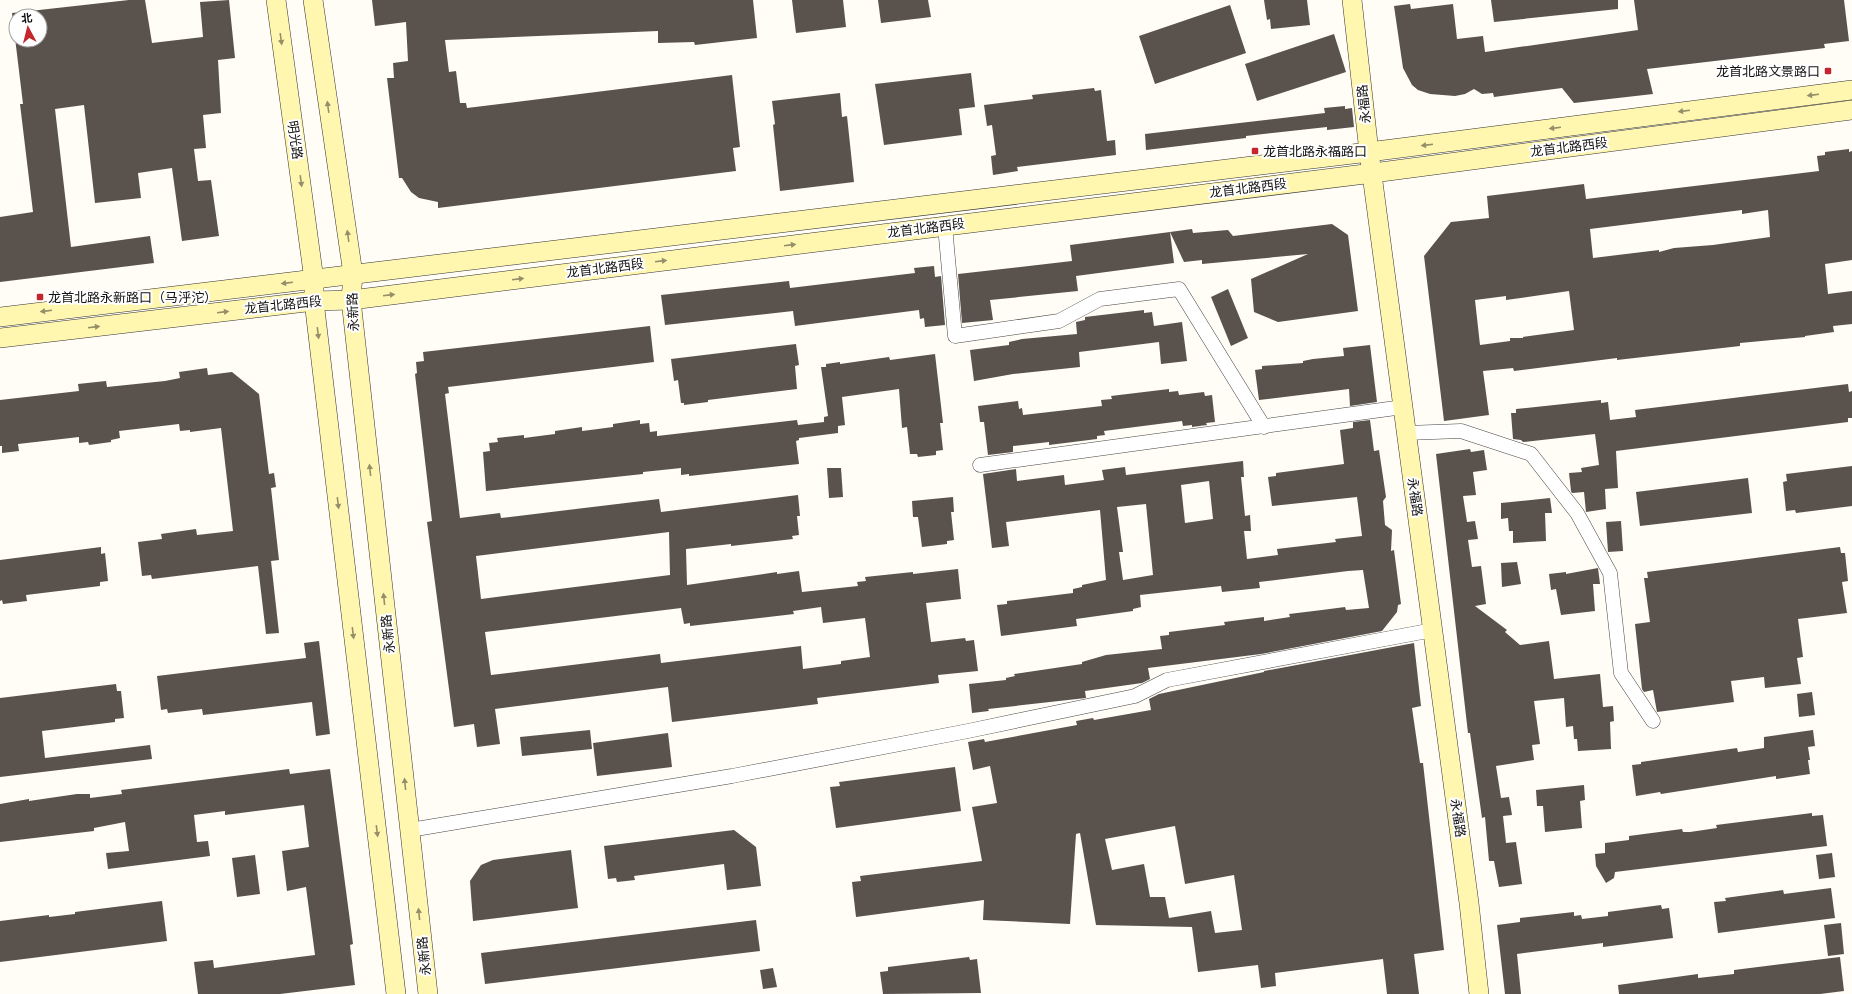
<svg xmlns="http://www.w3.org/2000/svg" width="1852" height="994" viewBox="0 0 1852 994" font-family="Merriweather,'Noto Sans SC',serif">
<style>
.building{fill:#5a524d;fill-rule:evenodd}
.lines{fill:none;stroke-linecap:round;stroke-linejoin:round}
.street-casing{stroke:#444;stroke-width:15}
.secondary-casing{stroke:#333;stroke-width:20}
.street{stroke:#fff;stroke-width:14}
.secondary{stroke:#fff6b0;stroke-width:19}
.oneway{fill:#948f68}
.poi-dot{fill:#c4262e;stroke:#fff;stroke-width:1.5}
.labels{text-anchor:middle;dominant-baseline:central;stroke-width:4;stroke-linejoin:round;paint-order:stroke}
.poi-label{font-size:13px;fill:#111;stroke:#fff;text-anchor:start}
.street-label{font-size:13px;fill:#111;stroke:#fff}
</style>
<rect width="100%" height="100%" fill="#fffdf5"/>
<!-- building -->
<g class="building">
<path d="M129 0H145L152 43 203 37 200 2 229 0 235 58 218 60 221 113 203 115 206 148 194 149 198 181 211 180 219 236 182 241 172 168 138 173 141 198 95 203 84 105 55 109 71 247 150 236 154 263 0 282V217L33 212 20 104H23L12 13ZM16 16H40V40H16Z"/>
<path d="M372 0H753L757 38 695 45 694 42 658 43V31L445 40 449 72 456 71 460 103H466L467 108 732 75 740 147 733 148 736 171 438 208V202L419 198 411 192 402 178H399L387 78H394L393 63 408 61 406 22 375 26Z"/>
<path d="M792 0H843L846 27 796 33Z"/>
<path d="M878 0H928L931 17 881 23Z"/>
<path d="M1264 0H1307L1310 25 1271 29 1270 19 1267 20Z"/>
<path d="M1491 0H1618V9L1494 22Z"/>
<path d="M1634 0H1844L1849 41 1824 44 1825 48 1647 69 1653 94 1574 103 1562 88 1494 97 1493 93 1482 94 1474 89 1465 94 1455 96 1430 94 1418 90 1412 85 1403 68 1394 6 1410 4 1411 9 1453 4 1457 39 1483 36 1485 52 1638 30Z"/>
<path d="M1230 5 1246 53 1155 84 1139 36Z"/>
<path d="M1334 34 1346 72 1257 101 1245 64Z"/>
<path d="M971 73 975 107 959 109 962 135 884 145 875 84Z"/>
<path d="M1094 88 1095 91 1101 90 1107 141 1115 140 1116 155 1017 167 1018 171 993 175 991 156 996 155 992 125 987 126 984 105 1033 99 1032 95Z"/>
<path d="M840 93 842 117 847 116 854 182 780 191 773 125 775 124 772 101Z"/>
<path d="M1345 106V109L1352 108 1354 127 1327 130V127L1246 136V138L1146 150 1145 134 1325 113 1324 108Z"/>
<path d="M1849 149V152L1852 151V260L1825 264 1828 294 1852 291V324L1833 326 1834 332 1805 336V337L1740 343V346L1617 360V358L1514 371 1513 368 1483 371 1489 415 1444 421 1424 256 1451 222 1489 218 1487 196 1584 184 1586 199 1819 171 1817 156 1825 155V152ZM1742 210V214L1768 210 1770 237 1713 245 1674 248 1659 252V250L1593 258 1590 229ZM1569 291 1574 330 1523 337V338H1510V341L1480 345 1475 300 1506 296V300Z"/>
<path d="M1332 224 1348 235 1358 311 1278 322 1254 312 1251 279 1308 254 1202 264V260L1184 262 1170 232 1192 229 1193 233 1228 230 1233 236Z"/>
<path d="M1170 232 1174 263 1076 276 1078 291 990 300 993 320 962 323 958 274 1072 261 1070 245Z"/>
<path d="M934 266 935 277 941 276 945 325 925 327 924 318 920 319 919 310 795 326 793 311 665 325 661 295 789 281 790 288 915 273 914 268Z"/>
<path d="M1228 289 1248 338 1231 346 1211 297Z"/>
<path d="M1144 310V313L1152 312 1154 326 1182 322 1187 361 1161 364 1159 342 1079 352 1080 367 1013 374 974 381 970 350 1009 345V342L1022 339 1077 334 1076 322 1085 320V317Z"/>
<path d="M650 326 654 362 448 387 449 393 445 394 460 518 500 513 501 518 659 499 661 512 798 495 800 516H797L799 535 792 536 793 539 731 546V544L686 549 687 585 777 572V574L799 571 802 592 858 586 857 582 866 581 865 577 913 572V574L958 569 961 599 926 603 931 642 965 638 966 641 974 640 978 671 938 675 939 683 817 698 818 704 672 722 668 687 495 709 500 744 477 747 474 724 454 727 427 522 432 521 415 374 417 373 416 362 424 361 423 352ZM669 532 670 575 481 599 476 556ZM821 607 823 623 865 618 870 657 841 661V664L803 669 801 646 661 663 660 654 491 675 485 632 681 608 684 624 690 623V626L794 614 793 611Z"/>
<path d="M796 344 799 365 795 366 797 389 708 400V402L684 405V403H681L678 380 674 381 671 359Z"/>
<path d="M1370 345 1377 402 1350 406 1349 389 1259 400 1255 370 1262 369V366L1303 363V361L1313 359 1344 356 1343 348Z"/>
<path d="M935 354 943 423H940L943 450 936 451V455L918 457 917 454H910L907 427 902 428 899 389 842 397 845 425 838 426V433L799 438V440L796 441 799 464 689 476V474L681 475V468L643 472V474L486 491 483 452 490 451 489 443 498 442 497 438 524 435V438L555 434V431L582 427V431L598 429 613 427V424L640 420V424L649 423 650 432 657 431V436L797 420 798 425 824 422V417L828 416 821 367H826V364L840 362V364L889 357 890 360Z"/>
<path d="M207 368 208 375 232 372 259 394 269 474 274 473 276 487 271 488 279 560 271 561 279 633 266 634 258 566 152 579 151 575 142 576 138 542 162 539 161 534 196 529 197 535 233 531 221 428 190 432V430L180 431 179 424 119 431 120 438 111 440V442L89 445 88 442 79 443V437L18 444 19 451 2 453V446H0V400L79 391 78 384 106 381 107 387 165 381 180 378 179 372Z"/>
<path d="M1848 384 1849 392 1852 391V418H1848V422L1616 451 1618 488 1605 489 1606 509 1586 512 1584 492 1572 493 1571 491 1569 473 1582 472 1581 468 1599 465 1595 434 1523 442 1521 440 1513 439 1511 413H1516V409L1601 400V403L1608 402 1610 420 1636 417 1635 410Z"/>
<path d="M1169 389V392L1178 391 1179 395 1204 392 1205 396 1212 395 1215 422 1206 423 1207 425 1192 427V425L1183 426 1182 421 1104 431 1105 435 1097 436V439L1049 445V442L1013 446V452L988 455 984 422H980L978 406 1018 401 1019 409 1022 408 1023 415 1102 406 1101 400 1112 399 1111 396Z"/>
<path d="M1370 420 1374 451 1379 450 1386 497 1383 501 1385 525 1392 530 1391 551 1394 550 1401 604 1398 605 1397 612 1382 631 1261 654 1148 668 1150 679 1142 683 1085 691 1086 698 988 709 989 711 972 713 969 684 1006 680V678L1015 676 1014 674 1082 664V662L1106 655 1162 649 1160 636 1169 635V632L1225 625 1224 622 1264 617V621L1290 617 1289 614 1322 610 1345 607 1346 610 1369 608 1363 570 1348 571 1259 582 1260 588 1222 592 1221 586 1140 595 1141 607 1133 609V611L1076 619 1077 626 1001 636 997 605 1007 604V601L1073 593V589L1082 587V585L1106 580 1100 510 1006 522 1009 546 992 548 983 474 1016 469 1017 481 1064 475 1065 485 1104 480 1102 470 1125 467 1126 475 1243 461 1244 477H1241L1245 516 1250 515 1251 531H1244L1247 559 1278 555 1277 549 1336 542 1335 539 1362 536 1357 497 1272 506 1268 477 1276 476V473L1344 464 1340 430 1353 428V422ZM1209 481 1213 519 1185 523 1181 485ZM1146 504 1153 575 1123 580 1119 552H1123L1117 507Z"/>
<path d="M1470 449 1471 452 1484 450 1487 470 1473 472 1476 495 1463 496 1467 522 1475 521 1478 539 1468 540 1472 567 1481 566 1486 604 1475 606 1507 630 1505 632 1520 645 1549 641 1554 679 1600 674 1603 707 1613 706 1614 721 1610 722 1611 749 1578 751 1577 739H1574L1573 726 1566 727 1564 698 1534 701 1540 744 1532 745 1534 760 1496 766 1501 798 1509 797 1512 815 1503 816 1506 843 1516 842 1522 884 1499 887 1494 861H1489L1485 817 1482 818 1470 733H1468L1436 454Z"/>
<path d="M1852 466V506L1796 513 1795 510 1786 511 1783 482 1787 481 1786 474Z"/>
<path d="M827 468H841L843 497 829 498Z"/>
<path d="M1748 478 1752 513 1640 526 1636 492Z"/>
<path d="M953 497 954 512H951L954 540 947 541V544L922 547 918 517H913L912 501Z"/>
<path d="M1550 498 1552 513H1545L1546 541 1513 543V531H1509L1508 518 1501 519V503Z"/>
<path d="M1621 521 1623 551 1608 552 1606 522Z"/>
<path d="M101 547V554L105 553 108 581 100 582V586L26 595 27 601 3 604 2 600 0 601V560Z"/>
<path d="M1840 547 1841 553H1845L1848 581 1842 582 1847 613 1798 619 1803 657 1797 658 1801 684 1765 688 1764 677 1731 681 1734 702 1657 712 1653 690 1644 692 1642 689 1635 624 1650 622 1644 578H1648L1647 572Z"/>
<path d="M1517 562 1521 584 1502 587 1501 563Z"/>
<path d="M1598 568 1600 584H1593L1595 611 1561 615 1556 589 1551 590 1549 574 1566 572V574Z"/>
<path d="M319 641 330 734 316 736 312 702 203 715 202 709 168 713 167 709 161 710 157 676 306 658 304 643Z"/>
<path d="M1414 643 1421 706 1412 708 1420 763H1423L1444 950 1414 954 1419 994H1387L1383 959 1275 973 1276 986 1261 988 1258 965 1198 972 1192 927 1096 925 1080 833 1076 834 1070 924 983 920 984 900 856 917 852 882 861 881 860 876 982 861 972 807 997 803 990 766 973 770 968 742 984 739 985 742 1077 725 1076 721 1093 718 1094 720 1151 710 1149 699 1159 694 1264 672V671ZM1175 826 1185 884 1234 875 1242 930 1215 933 1211 911 1169 918 1165 897H1150L1144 864 1112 870 1105 839Z"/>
<path d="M116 684 117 691H121L124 718 115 719V722L42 731 45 758 150 745 152 759 0 777V698Z"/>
<path d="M1812 692 1815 715 1799 717 1797 694Z"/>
<path d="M590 730 592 749 522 756 520 737Z"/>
<path d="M1813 730 1815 746 1808 747 1810 760H1808L1810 774 1776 779V776L1661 794 1660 792 1636 796 1632 765 1641 764V762L1737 748 1738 752 1764 748V737Z"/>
<path d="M668 733 672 767 597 776 593 743Z"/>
<path d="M955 767 961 811 836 828 830 787 840 786 839 782Z"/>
<path d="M289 769 290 774 330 769 353 944 350 945 355 985 280 994H198L194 962 213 960 214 968 315 955 306 887 287 891 282 851 309 847 304 805 225 815V811L194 815 197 842 208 841 210 856 108 869 106 853 129 851 125 822 94 828V831L0 842V804L29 799V801L77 794H90V798L122 794 121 790Z"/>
<path d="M1584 785 1585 800 1580 801 1582 828 1545 832 1543 806H1537L1536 790Z"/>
<path d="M1812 813V816L1823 815 1827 846 1615 872 1614 878 1606 883 1596 866 1595 854 1605 853V843L1629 840V836L1682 829 1683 832H1690L1717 828 1716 825Z"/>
<path d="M734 830 756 847 761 886 727 890 724 864 634 876 635 880 617 882 616 878 608 879 604 846Z"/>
<path d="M571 850 578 908 473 921 470 881 481 865 493 860Z"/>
<path d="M1832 853 1835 877 1819 879 1816 855Z"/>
<path d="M255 855 260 894 237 897 232 858Z"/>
<path d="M1831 888 1835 918 1718 933 1714 902 1726 901 1725 898 1783 890 1784 894Z"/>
<path d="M162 901 167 941 0 962V921L49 915V917L75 914V912Z"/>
<path d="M1661 905 1662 909 1669 908 1673 938 1603 947V943L1517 954 1521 994H1505L1497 925 1520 922V918L1574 912V916L1581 915 1582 919 1608 916V912Z"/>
<path d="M756 920 760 951 485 984 481 953Z"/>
<path d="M1841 923 1844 954 1828 956 1824 925Z"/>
<path d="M969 957 970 960 977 959 981 993 883 994 880 972 888 971V967Z"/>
<path d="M1840 957 1844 991 1820 994H1619L1618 985 1698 974V978L1734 974V970Z"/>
<path d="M773 968 777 987 763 989 760 970Z"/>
</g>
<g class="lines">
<defs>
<g id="street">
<path d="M945 226 955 336 1059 321 1100 299 1179 289 1264 427"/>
<path d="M1406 433 1461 431 1531 454 1577 513 1610 573 1621 673 1653 721"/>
<path d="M980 465 1403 407"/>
<path d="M410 830 732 776 968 731 1135 696 1167 680 1433 630"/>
</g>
<g id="secondary">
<path d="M276 0 314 280V301L396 994"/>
<path d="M313 0 353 274 351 300 428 994"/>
<path d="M1352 0 1369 152 1469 903 1479 994"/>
<path d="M0 317 1369 152 1852 90"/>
<path d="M0 338 314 301 351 300 1373 173 1852 110"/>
</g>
</defs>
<!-- street casing -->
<use href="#street" class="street-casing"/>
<!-- secondary casing -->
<use href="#secondary" class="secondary-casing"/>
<!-- street -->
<use href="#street" class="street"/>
<!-- secondary -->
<use href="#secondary" class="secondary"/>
</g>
<!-- one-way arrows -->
<defs><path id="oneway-solid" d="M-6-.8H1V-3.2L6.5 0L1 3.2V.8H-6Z"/></defs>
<g class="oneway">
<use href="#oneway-solid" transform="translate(281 39) rotate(82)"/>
<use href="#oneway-solid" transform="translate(1813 95) rotate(173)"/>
<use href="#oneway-solid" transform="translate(328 107) rotate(-98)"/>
<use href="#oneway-solid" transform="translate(1684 111) rotate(173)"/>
<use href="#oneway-solid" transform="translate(1555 128) rotate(173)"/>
<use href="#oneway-solid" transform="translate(1427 145) rotate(173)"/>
<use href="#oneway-solid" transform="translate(301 181) rotate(82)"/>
<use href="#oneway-solid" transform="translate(348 236) rotate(-98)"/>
<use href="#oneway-solid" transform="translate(790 245) rotate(-7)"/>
<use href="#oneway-solid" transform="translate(661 261) rotate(-7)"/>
<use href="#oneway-solid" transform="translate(518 279) rotate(-7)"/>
<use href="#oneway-solid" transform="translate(287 283) rotate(173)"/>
<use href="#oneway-solid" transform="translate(389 295) rotate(-7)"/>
<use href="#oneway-solid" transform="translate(46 311) rotate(173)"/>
<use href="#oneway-solid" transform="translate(223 312) rotate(-7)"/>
<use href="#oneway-solid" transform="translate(94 327) rotate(-7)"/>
<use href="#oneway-solid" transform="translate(318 333) rotate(83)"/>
<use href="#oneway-solid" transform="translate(370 470) rotate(-96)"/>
<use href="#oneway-solid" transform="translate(338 503) rotate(83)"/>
<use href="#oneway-solid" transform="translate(384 599) rotate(-96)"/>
<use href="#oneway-solid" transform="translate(353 633) rotate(83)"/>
<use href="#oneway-solid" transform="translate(405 784) rotate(-96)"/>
<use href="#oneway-solid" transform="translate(377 831) rotate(83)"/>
<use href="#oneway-solid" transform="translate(419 914) rotate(-96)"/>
</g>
<!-- markers -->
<g class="poi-dot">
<rect x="1824" y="67" width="8" height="8" rx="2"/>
<rect x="1251" y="147" width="8" height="8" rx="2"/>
<rect x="36" y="293" width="8" height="8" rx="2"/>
</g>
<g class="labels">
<!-- poi labels -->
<g class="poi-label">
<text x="1820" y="71" text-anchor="end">龙首北路文景路口</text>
<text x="1263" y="151">龙首北路永福路口</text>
<text x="48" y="297">龙首北路永新路口（马泘沱）</text>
</g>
<!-- street labels -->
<g class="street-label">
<text transform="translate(1364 104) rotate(-96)">永福路</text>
<text transform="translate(295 140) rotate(82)">明光路</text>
<text transform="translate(1569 147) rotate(-7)">龙首北路西段</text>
<text transform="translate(1248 188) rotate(-7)">龙首北路西段</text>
<text transform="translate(926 228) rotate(-7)">龙首北路西段</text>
<text transform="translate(605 268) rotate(-7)">龙首北路西段</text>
<text transform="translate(283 305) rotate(-6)">龙首北路西段</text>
<text transform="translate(353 312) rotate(-93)">永新路</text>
<text transform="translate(1415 497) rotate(82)">永福路</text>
<text transform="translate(388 634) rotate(-96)">永新路</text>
<text transform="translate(1458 818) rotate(82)">永福路</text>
<text transform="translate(424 956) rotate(-96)">永新路</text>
</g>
</g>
<!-- north arrow -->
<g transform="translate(28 28) rotate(353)"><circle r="19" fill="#ffffff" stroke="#a0a0a0"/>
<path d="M0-3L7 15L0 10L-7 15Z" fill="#c4262e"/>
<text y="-6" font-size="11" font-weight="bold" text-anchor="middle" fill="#111111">北</text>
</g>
</svg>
